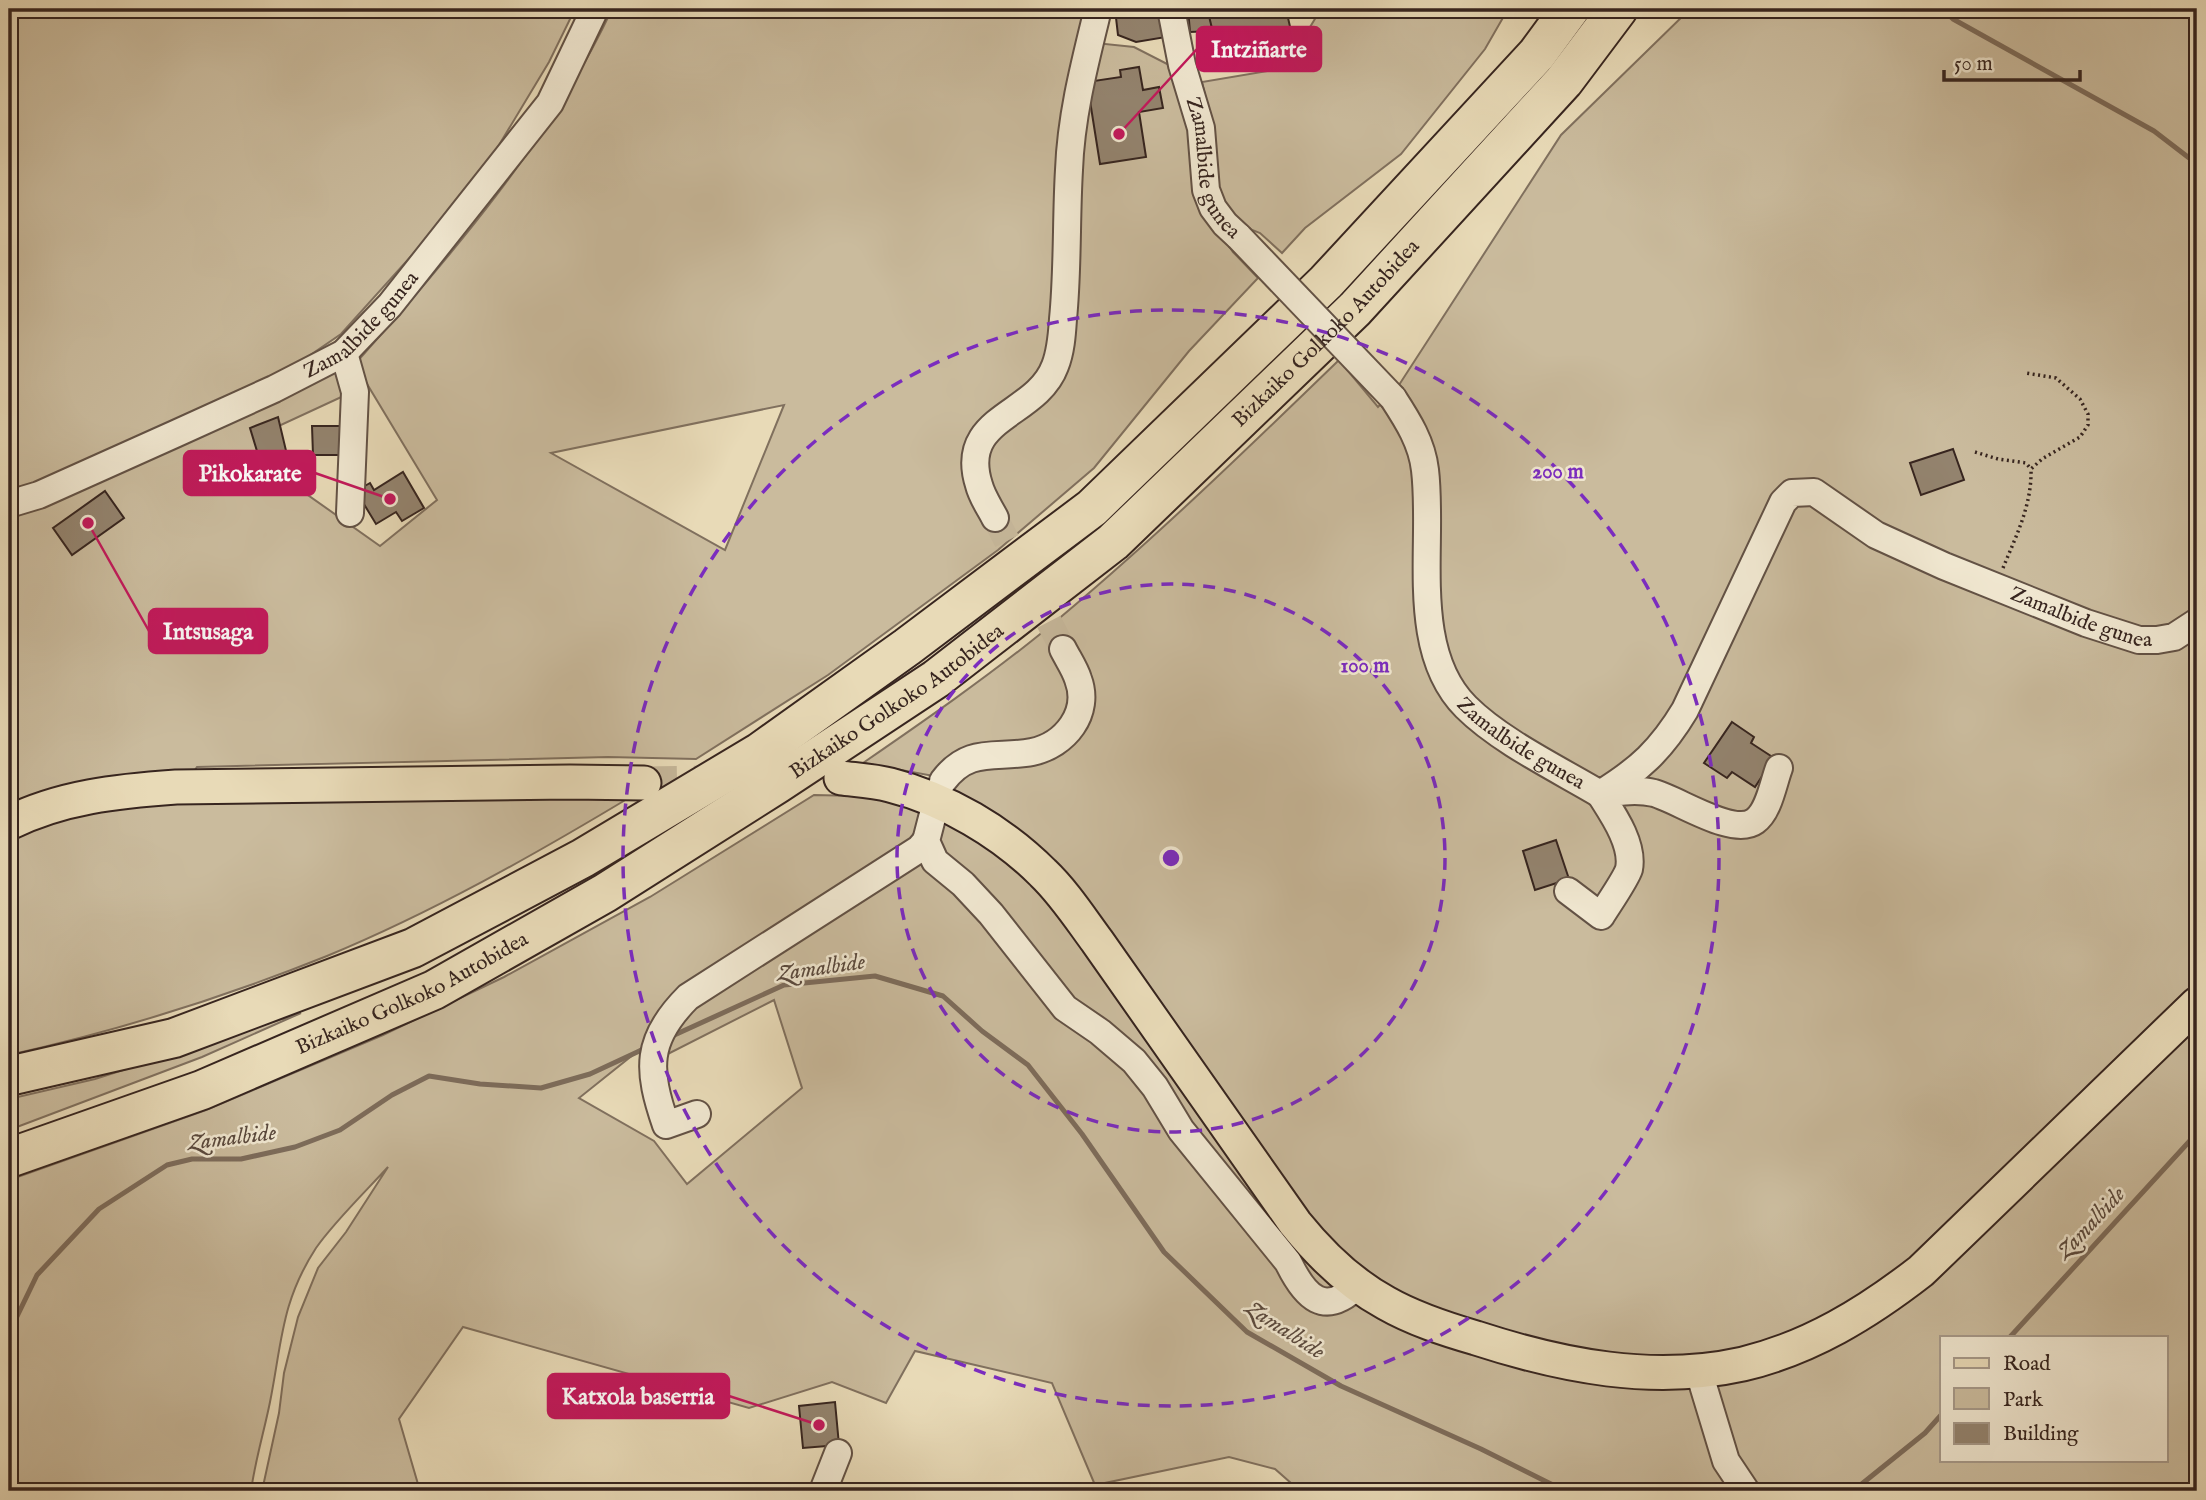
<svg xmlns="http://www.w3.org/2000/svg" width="2206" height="1500" viewBox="0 0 2206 1500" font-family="'IM FELL English',serif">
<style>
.green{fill:#cabb9d;stroke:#80705e;stroke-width:2;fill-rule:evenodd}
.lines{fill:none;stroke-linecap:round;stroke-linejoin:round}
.stream{stroke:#7d6c5b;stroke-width:5}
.building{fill:#93836e;stroke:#37251f;stroke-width:2}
.minor-tunnel{stroke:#c5b699;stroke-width:26;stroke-dasharray:26 13;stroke-linecap:butt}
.major-tunnel{stroke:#c5b699;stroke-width:33;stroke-dasharray:33 17;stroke-linecap:butt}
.minor-casing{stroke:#635245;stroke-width:30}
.major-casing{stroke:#37251f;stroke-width:37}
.highway-casing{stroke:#37251f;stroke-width:42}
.path{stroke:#37251f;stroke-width:3.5;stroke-dasharray:2 3.5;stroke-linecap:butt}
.minor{stroke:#f0e7d0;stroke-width:26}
.major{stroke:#e8dab7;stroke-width:33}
.highway{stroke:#e8dab7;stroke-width:38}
.minor-bridge-casing{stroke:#635245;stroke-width:30;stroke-linecap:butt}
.minor-bridge{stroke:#f0e7d0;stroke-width:26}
.ring{fill:none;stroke:#7b2cbf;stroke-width:3.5;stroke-dasharray:12 9}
.labels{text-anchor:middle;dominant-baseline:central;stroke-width:5;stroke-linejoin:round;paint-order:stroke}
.street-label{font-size:21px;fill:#37251f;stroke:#f0e7d0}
.water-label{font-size:23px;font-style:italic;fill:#5a493d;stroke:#f0e7d0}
.centre{fill:#7b2cbf;stroke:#f0e7d0;stroke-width:3.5}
.ring-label{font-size:21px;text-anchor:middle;font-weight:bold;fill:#7b2cbf;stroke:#f0e7d0;stroke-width:5;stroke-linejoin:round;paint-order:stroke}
.leader{fill:none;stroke:#c2185b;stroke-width:2.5}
.callout-dot{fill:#c2185b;stroke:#f0e7d0;stroke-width:2.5}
.callout{fill:#c2185b;stroke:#c2185b;stroke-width:2.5}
.callout-label{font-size:23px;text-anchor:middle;font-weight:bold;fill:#fff}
</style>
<rect width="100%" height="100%" fill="#e8dab7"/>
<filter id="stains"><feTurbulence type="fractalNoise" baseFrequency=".00286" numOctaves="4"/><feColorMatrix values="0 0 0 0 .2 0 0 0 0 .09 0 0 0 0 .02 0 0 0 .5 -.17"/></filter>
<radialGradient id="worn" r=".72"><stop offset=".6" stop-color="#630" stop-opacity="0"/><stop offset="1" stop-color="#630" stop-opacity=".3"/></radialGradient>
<!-- green -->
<g class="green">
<path d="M9 9H575L549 62 496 150 422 244 341 334 296 365 337 371 350 393 257 436 271 469 380 546 437 500 355 364C451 255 550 142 612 9H1090L1075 188 1096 43 1134 47 1175 68 1207 213 1233 252 1258 278 1189 351 1094 468 998 550 828 675 696 759 608 757 197 767 175 799 632 796C534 855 433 912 327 956 225 997 117 1031 9 1055ZM784 405 725 550 551 453Z"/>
<path d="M1321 9H1508L1485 49 1401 154 1305 228 1282 253 1260 233 1235 223 1220 205 1212 125 1202 82 1285 68Z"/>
<path d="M1690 9H2197V1491H1300L1275 1469 1229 1457 1095 1485 1052 1383 915 1351 886 1403 832 1382 749 1408 463 1327 399 1419 420 1491H262L279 1413 284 1373 298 1317 318 1268 346 1232 388 1167C366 1191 334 1222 316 1248 281 1302 282 1342 270 1402 264 1432 255 1461 251 1491H9V1180L206 1110 383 1035 504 977 650 897 814 795 859 796 892 800 923 809 915 842 674 998 659 1017 644 1046 579 1098 654 1141 687 1184 802 1088 774 1000 658 1059 675 1022 702 998 908 866 926 864 950 779 863 763C924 721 986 678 1044 631 1147 546 1243 453 1339 360L1378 407 1399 385 1561 135ZM1942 1337H2166V1460H1942Z"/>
<path d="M301 1013 202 1057 9 1130V1099L95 1079Z"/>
</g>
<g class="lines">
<!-- stream -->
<g class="stream">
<path d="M1942 9 1953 19 2154 131 2197 164"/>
<path d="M670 1037 784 985 875 976 943 996 982 1031 1028 1065 1082 1134 1164 1252 1247 1332 1341 1386 1481 1449 1565 1491"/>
<path d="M9 1333 37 1275 99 1209 167 1165 192 1159H241L295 1147 340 1130 392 1095 429 1076 480 1084 541 1088 590 1074 648 1047"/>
<path d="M2010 1337 2197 1133"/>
<path d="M1853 1491 1925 1433 1942 1414"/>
</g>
</g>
<!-- building -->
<g class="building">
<path d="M1115 9H1167L1172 36 1136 42 1118 35Z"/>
<path d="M1188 9H1208L1213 31 1190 32Z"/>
<path d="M1241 9H1286L1291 31 1217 49 1209 16Z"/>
<path d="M1139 67 1143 90 1159 87 1163 108 1139 112 1146 157 1100 164 1087 82 1121 77 1120 70Z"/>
<path d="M278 417 288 459 260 461 250 428Z"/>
<path d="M312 426H342V455H313Z"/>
<path d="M1953 449 1964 480 1921 495 1910 463Z"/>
<path d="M403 472 424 508 402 521 396 512 376 524 356 491 370 483 374 490Z"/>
<path d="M105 491 124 518 72 555 53 528Z"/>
<path d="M1732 722 1754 737 1751 743 1774 758 1755 787 1732 772 1727 778 1704 763Z"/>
<path d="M1556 840 1569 879 1535 890 1523 851Z"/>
<path d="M835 1402 839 1445 803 1448 799 1406Z"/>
</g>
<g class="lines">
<!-- minor-tunnel -->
<path class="minor-tunnel" d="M995 518 1063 649"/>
<!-- major-tunnel -->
<path class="major-tunnel" d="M644 783 715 782"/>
<defs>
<g id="minor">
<path id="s1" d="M1171 9 1182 65 1201 128 1206 190 1213 208 1225 224 1239 237"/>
<path d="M344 353 355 392 350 513"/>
<path id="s2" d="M1393 398C1408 421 1422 443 1425 470 1434 544 1408 649 1466 707 1500 741 1558 769 1600 794 1639 770 1661 750 1685 710L1783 502 1792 493 1814 492 1876 535 1944 566 2086 623 2139 640H2157L2174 637 2197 622"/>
<path id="s3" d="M9 504 39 495 175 434 274 389 344 353 390 305 550 103 595 9"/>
<path d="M995 518C990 508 982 497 979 485 957 416 1036 417 1055 366 1061 351 1062 334 1063 319 1068 269 1066 220 1069 170 1071 115 1085 62 1098 9"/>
<path d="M943 781C969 746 996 759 1032 752 1065 745 1091 713 1078 679 1075 669 1068 659 1063 649"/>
<path d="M934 810 926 841 935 861 963 884 991 914 1065 1008 1100 1032 1134 1061 1155 1087 1181 1130 1288 1262C1305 1297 1324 1318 1358 1285"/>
<path d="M1568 891 1601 916C1607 906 1626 879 1629 869 1634 844 1612 813 1600 794 1617 792 1637 789 1654 793 1679 800 1733 837 1755 821 1769 811 1773 784 1779 768"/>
<path d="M697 1114 666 1125C647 1070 645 1040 688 997L919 849 926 841"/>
<path d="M1699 1372 1726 1461 1746 1491"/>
<path d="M823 1491 838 1453"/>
</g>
<g id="major">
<path d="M841 778C857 780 874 781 890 785 946 799 1002 832 1043 873 1064 893 1080 918 1097 941L1295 1223C1320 1254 1351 1284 1386 1303 1414 1319 1445 1329 1476 1338 1562 1366 1653 1384 1743 1364 1810 1348 1867 1313 1921 1271L2197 1004"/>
<path d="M9 823C61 797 118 791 176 787L570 782 644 783"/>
</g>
<g id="highway">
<path d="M9 1076 174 1038 413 948 583 858 760 752 907 647 1092 508 1326 282 1537 54 1570 9"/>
<path id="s4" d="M9 1158 202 1090 434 990 605 893 777 784 936 679 1113 542 1355 309 1564 81 1618 9"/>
</g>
</defs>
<!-- minor casing -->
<use href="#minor" class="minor-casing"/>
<!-- major casing -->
<use href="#major" class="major-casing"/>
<!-- highway casing -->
<use href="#highway" class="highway-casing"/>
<!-- path -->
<g class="path">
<path d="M1975 452 1998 459 2026 463 2031 469"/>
<path d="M2003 568C2016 536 2032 505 2031 469L2042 459 2080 437 2088 425V414L2080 399 2056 378 2026 373"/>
<path d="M9 1470 12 1491"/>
</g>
<!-- minor -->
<use href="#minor" class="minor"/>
<!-- major -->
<use href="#major" class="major"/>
<!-- highway -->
<use href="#highway" class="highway"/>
<defs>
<path id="minor-bridge" d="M1239 237 1393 398"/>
</defs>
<!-- minor-bridge casing -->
<use href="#minor-bridge" class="minor-bridge-casing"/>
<!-- minor-bridge -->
<use href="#minor-bridge" class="minor-bridge"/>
</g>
<!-- distance rings -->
<g class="ring">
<circle cx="1171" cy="858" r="274"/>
<circle cx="1171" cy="858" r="548"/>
</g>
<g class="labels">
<!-- street labels -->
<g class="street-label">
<text stroke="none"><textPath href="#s1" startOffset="166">Zamalbide gunea</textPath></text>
<text stroke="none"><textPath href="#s3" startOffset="399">Zamalbide gunea</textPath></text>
<text stroke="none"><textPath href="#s4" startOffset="1570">Bizkaiko Golkoko Autobidea</textPath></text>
<text stroke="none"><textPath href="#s2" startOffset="1169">Zamalbide gunea</textPath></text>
<text stroke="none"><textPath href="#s4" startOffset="1003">Bizkaiko Golkoko Autobidea</textPath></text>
<text stroke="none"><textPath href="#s2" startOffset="392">Zamalbide gunea</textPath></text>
<text stroke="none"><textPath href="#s4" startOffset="436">Bizkaiko Golkoko Autobidea</textPath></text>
</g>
<!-- water labels -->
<g class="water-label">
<text transform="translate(821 968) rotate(-8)">Zamalbide</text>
<text transform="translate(232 1138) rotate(-7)">Zamalbide</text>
<text transform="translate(2091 1223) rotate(-47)">Zamalbide</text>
<text transform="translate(1285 1330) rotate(33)">Zamalbide</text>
</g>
</g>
<circle cx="1171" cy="858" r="10" class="centre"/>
<g class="ring-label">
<text x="1558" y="478">200 m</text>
<text x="1365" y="672">100 m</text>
</g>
<!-- callouts -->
<path class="leader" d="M1119 134L1197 49M390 499L315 473M88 523L149 631M819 1425L729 1396"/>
<g class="callout-dot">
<circle cx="1119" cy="134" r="7"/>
<circle cx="390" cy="499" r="7"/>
<circle cx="88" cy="523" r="7"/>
<circle cx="819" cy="1425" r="7"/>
</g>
<g class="callout">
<rect x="1197" y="27" width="124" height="44" rx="7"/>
<rect x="184" y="451" width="131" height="44" rx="7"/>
<rect x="149" y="609" width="118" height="44" rx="7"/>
<rect x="548" y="1374" width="181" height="44" rx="7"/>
</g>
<g class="callout-label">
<text x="1259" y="57">Intziñarte</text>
<text x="250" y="481">Pikokarate</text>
<text x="208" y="639">Intsusaga</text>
<text x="638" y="1404">Katxola baserria</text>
</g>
<!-- margin -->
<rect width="2206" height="1500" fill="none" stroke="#e8dab7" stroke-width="35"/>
<rect x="10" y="10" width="2185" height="1479" fill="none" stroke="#37251f" stroke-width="3.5"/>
<rect x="18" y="18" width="2171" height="1465" fill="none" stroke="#37251f" stroke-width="2"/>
<!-- legend -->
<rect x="1940" y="1336" width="228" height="126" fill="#f0e7d0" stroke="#a69989" stroke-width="2"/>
<rect x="1954" y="1358" width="35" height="10" fill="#e8dab7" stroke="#a69989" stroke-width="2"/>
<text x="2003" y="1370" font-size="21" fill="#37251f">Road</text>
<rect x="1954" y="1388" width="35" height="21" fill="#cabb9d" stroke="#a69989" stroke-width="2"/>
<text x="2003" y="1406" font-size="21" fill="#37251f">Park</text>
<rect x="1954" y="1423" width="35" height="21" fill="#93836e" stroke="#a69989" stroke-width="2"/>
<text x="2003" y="1440" font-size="21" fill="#37251f">Building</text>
<!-- scale -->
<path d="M1944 70v10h136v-10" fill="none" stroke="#37251f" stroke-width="3.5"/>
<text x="1954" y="70" font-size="21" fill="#37251f" stroke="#f0e7d0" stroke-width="5" paint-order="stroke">50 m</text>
<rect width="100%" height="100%" filter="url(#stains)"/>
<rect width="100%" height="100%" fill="url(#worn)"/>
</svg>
